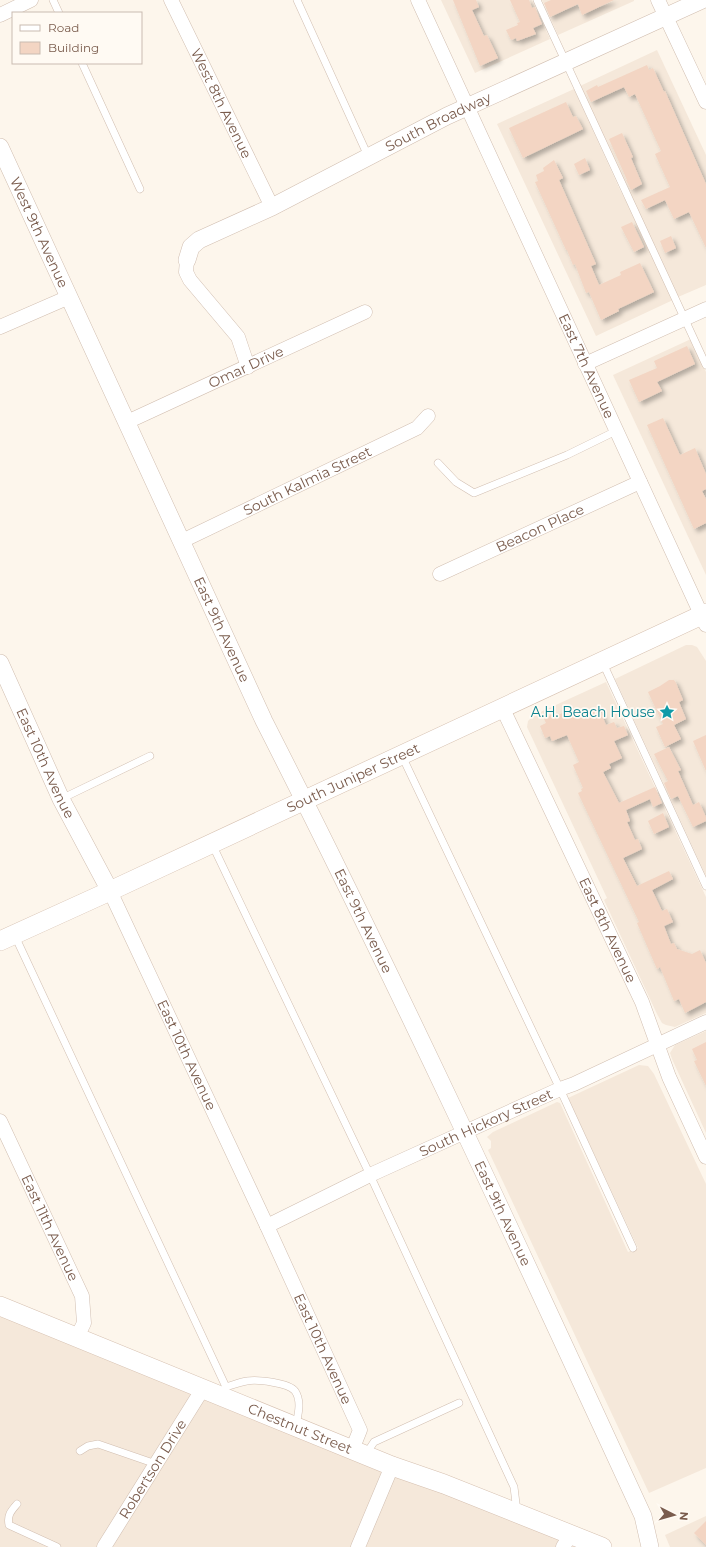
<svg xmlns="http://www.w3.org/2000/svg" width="706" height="1547" viewBox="0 0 706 1547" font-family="Montserrat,sans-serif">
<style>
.residential{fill:#f5e8da}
.building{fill:#f3d5c3;filter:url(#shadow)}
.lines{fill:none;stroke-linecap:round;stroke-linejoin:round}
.service-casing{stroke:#d1beb0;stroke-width:8}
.minor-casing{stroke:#d1beb0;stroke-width:15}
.tertiary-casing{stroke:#d1beb0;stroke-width:18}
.secondary-casing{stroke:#d6c0b0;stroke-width:20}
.service{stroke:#fff;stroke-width:7}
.minor{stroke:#fff;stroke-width:14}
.tertiary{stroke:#fff;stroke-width:17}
.secondary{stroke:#fff;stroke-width:19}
.labels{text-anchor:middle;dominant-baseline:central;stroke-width:3.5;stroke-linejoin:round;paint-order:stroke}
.street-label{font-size:14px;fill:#7a5c4d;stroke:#fffaf3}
.culture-label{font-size:14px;fill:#0d838f;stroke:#fffaf3;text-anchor:end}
</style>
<defs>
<filter id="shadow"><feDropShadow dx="3.5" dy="3.5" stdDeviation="2" flood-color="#0004"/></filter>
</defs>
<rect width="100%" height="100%" fill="#fdf6ec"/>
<!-- residential -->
<g class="residential">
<path d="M441 0H532L550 39 475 73Z"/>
<path d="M542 0H634V1L558 35Z"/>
<path d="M657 50 706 155V285L678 297 580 86Z"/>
<path d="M574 89 620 190 628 205 673 300 596 336 497 124Z"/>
<path d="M691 339 706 372V575L613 375Z"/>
<path d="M686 645H692L697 647 706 661V876L615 679Z"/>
<path d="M606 682 706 897V1013L675 1027 666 1025 662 1023 657 1014 604 900 607 898 527 727 528 721 534 715Z"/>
<path d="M706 1031V1133L672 1059 670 1053 675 1045Z"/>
<path d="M639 1065 648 1066 654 1074 706 1184V1468L649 1493 488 1150 491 1148V1141L487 1137 493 1132 557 1102 560 1103 628 1252 638 1248 568 1098Z"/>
<path d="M0 1306 602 1547H0Z"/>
<path d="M706 1516V1547H670L665 1535Z"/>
</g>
<!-- building -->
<g class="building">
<path d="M453 0H476L479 7 472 10 484 36 487 35 498 58 480 66Z"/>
<path d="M510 0H529L532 8 535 7 542 24 533 28 536 34 517 41 516 38 511 40 506 30 518 25 517 23 520 22Z"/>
<path d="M551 0H614L582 15 578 4 550 17 544 3Z"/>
<path d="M647 65 649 70 653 68 664 92 665 91 706 184V248L689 212 674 219 665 200 646 209 641 200 670 187 655 154 661 151 635 94 629 97 624 87 591 102 586 91 597 85 598 87Z"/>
<path d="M566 102 573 117 576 116 583 129 523 158 509 128Z"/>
<path d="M622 133 633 157 631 158 642 184 631 190 626 180H627L609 139Z"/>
<path d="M585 158 590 170 579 175 574 164Z"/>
<path d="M554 160 563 178 559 180 596 264 591 266 599 285 621 275 620 272 640 263 654 292 618 309 619 311 601 320 589 292 586 293 575 264 573 265 567 250H566L535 182 538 181 536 175 544 171 543 168Z"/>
<path d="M632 222 644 247 634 252 621 227Z"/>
<path d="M671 236 676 248 665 253 660 241Z"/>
<path d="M687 346 695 364 657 382 662 391 639 402 629 380 657 368 654 361Z"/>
<path d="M663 418 680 455 695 448 706 474V489L702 491 706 499V523L694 529 647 425Z"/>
<path d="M669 680H674L676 683 683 700 679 702 686 719 674 725 681 739 665 747 656 727 663 724 648 692 660 686Z"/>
<path d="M599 708 606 725 614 722 617 728 624 726 628 735 614 741 622 758 609 764 611 768 603 772 619 803 655 787 662 803 653 807 650 799 626 810 630 821 627 822 635 840 638 839 642 849 623 858 637 886 669 871 673 879 652 890 662 911 667 909 673 922 664 926 671 944 674 943 677 949 692 954 700 950 706 963V1002L685 1013 679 999 674 1001 660 967 657 969 637 923 639 922 578 793 582 791 581 789 583 788 573 765 579 762 567 735 552 741 550 736 545 738 540 726 546 723 544 719 554 713 556 716 571 709 575 718Z"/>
<path d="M706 735V771L693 741Z"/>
<path d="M669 747 681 770 678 771 693 805 699 802 706 817V821L693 827 678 796 671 799 664 783 668 781 654 754Z"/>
<path d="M663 813 669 827 654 834 648 821Z"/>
<path d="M706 1042V1086L694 1061 697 1060 692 1049Z"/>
<path d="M706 1521V1545L694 1533Z"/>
</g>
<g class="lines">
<defs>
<g id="service">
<path d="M53 0 59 13"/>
<path d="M297 0 368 156"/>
<path d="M537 0 706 365"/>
<path d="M82 63 140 189"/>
<path d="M438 463 456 482 474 493 567 455 616 431"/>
<path d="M602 661 706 886"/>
<path d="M402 756 560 1089 633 1248"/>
<path d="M61 799 150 756"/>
<path d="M212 844 370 1175 514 1487 517 1512"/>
<path d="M15 936 226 1387"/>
<path d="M224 1390 226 1387C233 1385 240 1382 247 1381 257 1379 289 1383 295 1391 302 1401 298 1415 296 1425"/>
<path d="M80 1451 88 1446 98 1444 156 1464"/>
<path d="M366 1454 374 1442 459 1403"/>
<path d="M17 1504C11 1511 7 1515 9 1525L57 1547"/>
</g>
<g id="minor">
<path id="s1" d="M171 0 272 207"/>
<path id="s2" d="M418 0 706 625"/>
<path d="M658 0 706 102"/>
<path d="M0 15 31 0"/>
<path d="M187 260 186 272 190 280 238 337 248 367"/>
<path d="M0 327 69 297"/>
<path d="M585 364 706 309"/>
<path id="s3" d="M127 422 365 312"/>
<path id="s4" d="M182 541 417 428 428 416"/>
<path id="s5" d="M440 574 640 482"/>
<path id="s6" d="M502 707 642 1002 669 1077 706 1157"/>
<path id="s7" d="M110 891 267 1226 360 1430 352 1450"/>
<path id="s8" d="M0 1121 82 1296 84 1323 77 1337"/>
<path id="s9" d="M267 1226 370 1175 560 1089 574 1084 706 1022"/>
<path id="s10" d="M104 1547 202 1390"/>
<path d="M358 1547 392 1466"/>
<path d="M563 1547 571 1534"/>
</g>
<g id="tertiary">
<path id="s11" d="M0 147 264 721C397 982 520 1249 643 1516L650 1547"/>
<path id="s12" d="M187 260 191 247 199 240 272 207 447 116 702 0"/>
<path id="s13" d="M0 663 61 799 110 891"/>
</g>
<g id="secondary">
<path id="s14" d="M0 941 110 891 706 613"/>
<path id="s15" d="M0 1306 392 1466 444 1484 602 1547"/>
</g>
</defs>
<!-- service casing -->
<use href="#service" class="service-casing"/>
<!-- minor casing -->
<use href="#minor" class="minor-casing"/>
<!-- tertiary casing -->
<use href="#tertiary" class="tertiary-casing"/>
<!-- secondary casing -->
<use href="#secondary" class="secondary-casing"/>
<!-- service -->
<use href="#service" class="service"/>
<!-- minor -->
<use href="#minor" class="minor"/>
<!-- tertiary -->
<use href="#tertiary" class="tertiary"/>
<!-- secondary -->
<use href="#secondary" class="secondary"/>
</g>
<!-- icons -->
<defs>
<symbol id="sight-bare" viewBox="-9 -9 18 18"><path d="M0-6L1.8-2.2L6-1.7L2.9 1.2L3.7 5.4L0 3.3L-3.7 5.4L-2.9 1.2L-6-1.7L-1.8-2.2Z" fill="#0f9aa8" stroke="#fffaf3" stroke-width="2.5" paint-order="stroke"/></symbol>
</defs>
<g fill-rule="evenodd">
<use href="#sight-bare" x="656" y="701" width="22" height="22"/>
</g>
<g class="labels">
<!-- street labels -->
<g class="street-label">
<text stroke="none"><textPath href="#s1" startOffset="115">West 8th Avenue</textPath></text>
<text stroke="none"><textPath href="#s12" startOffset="291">South Broadway</textPath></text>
<text stroke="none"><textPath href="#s11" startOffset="94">West 9th Avenue</textPath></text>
<text stroke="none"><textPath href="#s2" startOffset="403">East 7th Avenue</textPath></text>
<text stroke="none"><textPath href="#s3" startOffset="131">Omar Drive</textPath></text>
<text stroke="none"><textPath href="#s4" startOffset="139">South Kalmia Street</textPath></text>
<text stroke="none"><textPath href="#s5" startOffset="110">Beacon Place</textPath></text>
<text stroke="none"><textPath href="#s11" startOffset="531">East 9th Avenue</textPath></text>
<text stroke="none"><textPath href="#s13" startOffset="110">East 10th Avenue</textPath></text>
<text stroke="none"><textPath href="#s14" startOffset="389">South Juniper Street</textPath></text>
<text stroke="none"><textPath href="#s11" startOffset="855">East 9th Avenue</textPath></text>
<text stroke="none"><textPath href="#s6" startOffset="247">East 8th Avenue</textPath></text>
<text stroke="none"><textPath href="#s7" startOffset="181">East 10th Avenue</textPath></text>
<text stroke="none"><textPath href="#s9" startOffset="242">South Hickory Street</textPath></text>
<text stroke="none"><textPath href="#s11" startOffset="1179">East 9th Avenue</textPath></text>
<text stroke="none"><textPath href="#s8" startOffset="118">East 11th Avenue</textPath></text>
<text stroke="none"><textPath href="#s7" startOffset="505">East 10th Avenue</textPath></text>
<text stroke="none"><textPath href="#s15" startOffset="324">Chestnut Street</textPath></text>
<text stroke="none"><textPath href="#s10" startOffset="92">Robertson Drive</textPath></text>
</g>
<!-- culture labels -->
<g class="culture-label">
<text x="655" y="712">A.H. Beach House</text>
</g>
</g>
<!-- legend -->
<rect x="12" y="12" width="130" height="52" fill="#fffaf3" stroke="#cabbb1"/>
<rect x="20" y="25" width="20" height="6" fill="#ffffff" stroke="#cabbb1"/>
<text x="48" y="32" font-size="12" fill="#7a5c4d">Road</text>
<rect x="20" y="42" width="20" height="12" fill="#f3d5c3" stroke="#cabbb1"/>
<text x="48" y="52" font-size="12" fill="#7a5c4d">Building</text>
<!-- north arrow -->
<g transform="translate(674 1515) rotate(96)" stroke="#fffaf3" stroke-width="3" paint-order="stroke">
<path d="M0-3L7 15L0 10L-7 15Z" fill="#7a5c4d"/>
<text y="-6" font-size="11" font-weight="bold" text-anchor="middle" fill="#7a5c4d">N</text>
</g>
</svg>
